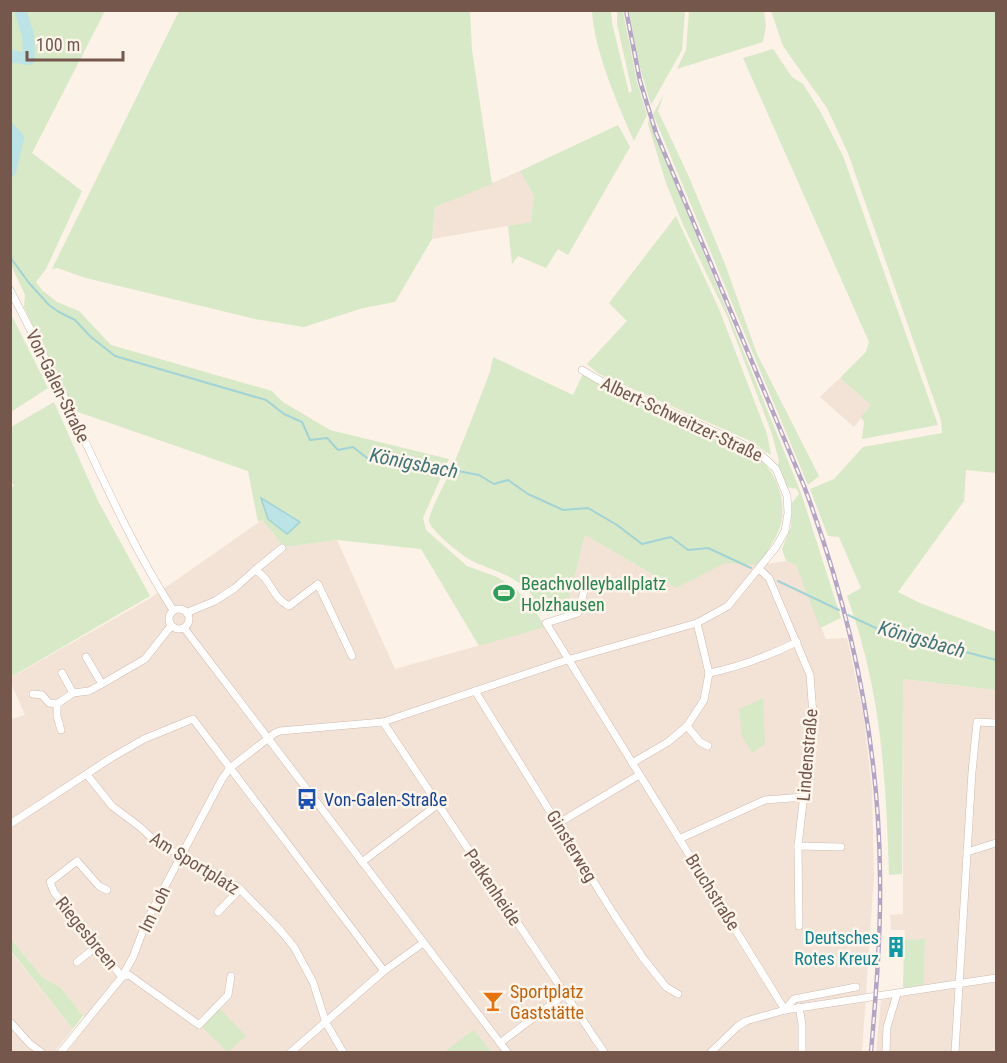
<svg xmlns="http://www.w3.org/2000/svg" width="1007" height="1063" viewBox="0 0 1007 1063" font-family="'Roboto Condensed',sans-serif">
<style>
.residential{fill:#f3e3d6}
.green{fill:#d7e9c6}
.water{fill:#bce3e5;stroke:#a2d3d6;stroke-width:1.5}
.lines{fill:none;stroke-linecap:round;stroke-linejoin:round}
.stream{stroke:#a2d3d6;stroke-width:2}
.river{stroke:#bce3e5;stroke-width:12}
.minor-casing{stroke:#cfbbb0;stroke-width:8}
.minor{stroke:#fff;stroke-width:7}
.rail-casing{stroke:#b4a5c6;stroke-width:4.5}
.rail{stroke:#fef6ed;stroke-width:2;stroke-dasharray:7;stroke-linecap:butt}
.labels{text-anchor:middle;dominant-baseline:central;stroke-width:5;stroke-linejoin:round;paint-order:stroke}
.street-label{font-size:18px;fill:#75574c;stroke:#fef6ed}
.leisure-label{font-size:18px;fill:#27864d;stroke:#fef6ed;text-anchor:start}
.transit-label{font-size:18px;fill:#164399;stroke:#fef6ed;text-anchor:start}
.culture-label{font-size:18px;fill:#0d838f;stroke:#fef6ed;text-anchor:end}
.food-label{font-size:18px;fill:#c56008;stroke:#fef6ed;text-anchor:start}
.water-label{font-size:20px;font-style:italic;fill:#407679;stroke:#fef6ed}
</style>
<rect width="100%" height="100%" fill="#fcf2e7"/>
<!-- residential -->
<g class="residential">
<path d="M520 171 534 196 531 222 432 239 435 207Z"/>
<path d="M840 378 871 405 854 427 820 397Z"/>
<path d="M262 520 284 547 337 540 395 669 562 622 585 535 676 588 725 562 759 565 786 561 796 565 826 639 847 638 863 712 872 788 874 877 862 1052H67L91 1021 83 1016 61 988 42 977 11 939V719L25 715 11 683 10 678 149 599Z"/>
<path d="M903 679 996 690V1052H876L881 1000 924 993 925 940H904L905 930H891L890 915 903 914Z"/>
<path d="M10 951 73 1029 54 1052H11Z"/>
</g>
<!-- green -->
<g class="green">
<path d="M10 11H105L32 153 82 191 46 269 36 282 42 290 57 302 79 311 111 345 272 391 283 402 330 430 449 459 423 518 426 530 467 566 497 577 515 588 533 607 545 627 479 646 421 549 337 540 284 547 262 520 258 522 248 471 78 412 74 402 67 396 24 307 25 295 11 265Z"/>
<path d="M179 11H470L472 50 492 184 435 207 432 239 395 302 363 308 304 327 255 319 86 278 57 268 52 269Z"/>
<path d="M592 11H611L612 23 629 93 632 91 617 24V11H623L637 82 647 115 634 141C618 105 594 50 592 11Z"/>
<path d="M629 11H685L682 50 651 105 638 61Z"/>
<path d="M689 11H764L766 26 763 42 677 69 686 50Z"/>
<path d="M771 11H996V473L966 470 964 501 898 592 920 603 996 632V690L903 679 902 874 889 875C886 777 881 689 847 596L861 588 839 537 828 536 810 489 834 479 863 447 942 433 941 420 848 153 827 108 783 46Z"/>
<path d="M773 49 792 77 803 84 820 111 843 156 938 425 862 439 864 422 861 417 871 405 840 378 866 352 869 342 743 58Z"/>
<path d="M664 94 658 111 689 177 725 264 757 354 819 476 808 485 653 114Z"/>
<path d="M649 119 801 493 841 618 820 628 796 565 786 561 782 549 791 527 792 503 799 494 797 489 786 487 777 468 779 461 772 434 727 316 684 227 666 183 648 124Z"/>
<path d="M618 125 630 147 568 255 558 249 546 268 518 256 512 264 508 226 531 222 534 196 520 171Z"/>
<path d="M676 216 719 309 767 434 771 455 748 440 599 374 587 364 627 321 609 303Z"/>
<path d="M10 312 48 388 11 412H10Z"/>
<path d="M493 357 573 395 583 374 596 382 757 456C775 471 787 499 781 523 778 537 766 552 759 565L725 563 676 588 585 535 567 605 565 604 544 613C524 577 506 576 472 561 462 556 430 530 429 521 429 512 447 480 451 470 465 438 477 405 490 372Z"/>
<path d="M54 402 98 501 150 596 11 677 10 489 14 486 11 481V427Z"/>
<path d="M763 698 765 744 752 753 742 736 739 709Z"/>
<path d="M11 939 42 977 61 988 83 1016 73 1029 11 951Z"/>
<path d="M925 939 924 985 903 988 904 940Z"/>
<path d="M219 1008 246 1036 228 1052 201 1026Z"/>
<path d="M474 1030 491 1052H444Z"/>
</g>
<!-- water -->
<path class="water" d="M261 498 300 522 287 534 268 519Z"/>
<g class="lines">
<!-- stream -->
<g class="stream">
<path d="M10 257 29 283 49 305 59 312 75 320 91 337 115 356 266 400 284 414 302 422 310 440 327 438 338 450 353 447 367 458 383 457 479 475 494 484 508 480 528 494 563 510 588 508 617 525 642 544 671 537 688 550 708 548 751 568"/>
<path d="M778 581 839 610"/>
<path d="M848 615 878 629 996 660"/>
</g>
<!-- river -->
<g class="river">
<path d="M10 56 29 59 28 35 20 10"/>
<path d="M10 129 18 138 10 171"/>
</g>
<defs>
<g id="minor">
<path d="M10 290C27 323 44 355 60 388 96 463 128 540 173 610"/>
<path d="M759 569 769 578 810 675 813 715 798 846 799 926"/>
<path d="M255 570 282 548"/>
<path d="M586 584 578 613 546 623 785 1010 794 999 856 987"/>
<circle cx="179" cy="619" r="10"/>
<path d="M188 612 215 601 235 588 255 570C272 579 271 597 289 606L318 584 352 656"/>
<path d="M184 628 507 1052"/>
<path d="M86 657 102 684"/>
<path d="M62 673 73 693"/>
<path d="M709 673C741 667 768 656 797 642"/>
<path d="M475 691 615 916 643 958 666 987 678 994"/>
<path d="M33 694 42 695 49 703 57 704"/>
<path d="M383 722 604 1052"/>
<path d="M687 726 700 742 708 746"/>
<path d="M61 730 57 716V704L73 693 89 691 102 684 145 659 171 626"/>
<path d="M632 763 668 742 687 726 704 700 709 673 697 623"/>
<path d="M88 776 112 806 140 827 157 843 220 876 240 889 281 931 294 947 313 982 326 1023 343 1052"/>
<path d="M559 823 639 775"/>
<path d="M10 824 111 758 144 739 193 719 384 971"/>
<path d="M679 839 765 800 804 797"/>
<path d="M798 846 841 847"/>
<path d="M967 852 996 843"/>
<path d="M362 862 437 805"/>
<path d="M107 890 99 886 77 861 50 882 54 892 122 977 129 975 199 1025 228 995 231 976"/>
<path d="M218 912 240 889"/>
<path d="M77 962 97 946"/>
<path d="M799 1007 802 1024V1052"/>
<path d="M10 1022 30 1044 41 1052"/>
<path d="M500 1043 565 994"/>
<path d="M61 1052 122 977 133 957 147 920 222 779 230 768 275 733 280 731 383 722 567 660 697 623 728 606 776 547 785 531 788 513 787 496 776 469 759 453 740 443 597 379 582 370"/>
<path d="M291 1052 384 971 423 943"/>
<path d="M711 1052 737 1027 746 1021 785 1010 996 978"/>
<path d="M886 1052 887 1027 897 994"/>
<path d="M955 1052 972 772 977 722 996 723"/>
</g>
</defs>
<!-- minor casing -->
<use href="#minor" class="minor-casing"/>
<!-- minor -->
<use href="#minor" class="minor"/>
<defs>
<path id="rail" d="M626 10 640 81 656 133 804 486C851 611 879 742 880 876 881 935 876 994 871 1052"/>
</defs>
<!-- rail casing -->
<use href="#rail" class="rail-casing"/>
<!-- rail -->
<use href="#rail" class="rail"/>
</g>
<!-- icons -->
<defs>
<symbol id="stadium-bare" viewBox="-9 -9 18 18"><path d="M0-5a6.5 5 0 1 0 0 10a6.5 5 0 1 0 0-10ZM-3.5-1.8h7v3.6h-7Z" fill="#2e9e5b" stroke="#fef6ed" stroke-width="2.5" paint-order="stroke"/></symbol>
<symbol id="bus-bare" viewBox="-9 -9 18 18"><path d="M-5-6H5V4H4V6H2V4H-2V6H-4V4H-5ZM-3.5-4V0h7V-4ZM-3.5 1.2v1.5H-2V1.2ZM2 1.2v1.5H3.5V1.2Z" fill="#1a4fb4" stroke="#fef6ed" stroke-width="2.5" paint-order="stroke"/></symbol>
<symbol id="building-bare" viewBox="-9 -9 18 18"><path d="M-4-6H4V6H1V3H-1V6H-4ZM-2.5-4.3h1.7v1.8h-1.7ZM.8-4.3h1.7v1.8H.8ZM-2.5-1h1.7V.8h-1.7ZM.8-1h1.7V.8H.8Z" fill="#0f9aa8" stroke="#fef6ed" stroke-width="2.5" paint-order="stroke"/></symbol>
<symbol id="bar-bare" viewBox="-9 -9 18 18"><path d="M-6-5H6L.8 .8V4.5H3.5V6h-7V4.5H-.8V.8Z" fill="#e8710a" stroke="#fef6ed" stroke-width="2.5" paint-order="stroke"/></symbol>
</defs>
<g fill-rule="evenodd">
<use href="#stadium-bare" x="489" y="578" width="30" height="30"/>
<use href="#bus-bare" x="292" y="784" width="30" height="30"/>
<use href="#building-bare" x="881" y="932" width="30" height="30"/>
<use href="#bar-bare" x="478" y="986" width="30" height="30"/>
</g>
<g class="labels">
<!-- street labels -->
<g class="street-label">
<text transform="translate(58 386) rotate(64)">Von-Galen-Straße</text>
<text transform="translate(682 419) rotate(25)">Albert-Schweitzer-Straße</text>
<text transform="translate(807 755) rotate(-85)">Lindenstraße</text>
<text transform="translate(572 846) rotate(59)">Ginsterweg</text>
<text transform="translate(195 863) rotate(32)">Am Sportplatz</text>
<text transform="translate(493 887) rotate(56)">Patkenheide</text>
<text transform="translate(713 892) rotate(58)">Bruchstraße</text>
<text transform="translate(154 909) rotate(-64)">Im Loh</text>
<text transform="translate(87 933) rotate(51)">Riegesbreen</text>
</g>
<!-- leisure labels -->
<g class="leisure-label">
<text x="521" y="583">Beachvolleyballplatz<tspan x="521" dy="21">Holzhausen</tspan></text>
</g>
<!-- transit labels -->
<g class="transit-label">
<text x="324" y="799">Von-Galen-Straße</text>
</g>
<!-- culture labels -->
<g class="culture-label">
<text x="879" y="937">Deutsches<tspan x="879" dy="21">Rotes Kreuz</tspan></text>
</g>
<!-- food labels -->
<g class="food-label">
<text x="510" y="991">Sportplatz<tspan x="510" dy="21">Gaststätte</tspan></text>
</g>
<!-- water labels -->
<g class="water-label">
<text transform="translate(414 463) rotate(11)">Königsbach</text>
<text transform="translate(922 639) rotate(16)">Königsbach</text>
</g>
</g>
<!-- border -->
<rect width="1007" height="1063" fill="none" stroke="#75574c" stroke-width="24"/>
<!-- scale -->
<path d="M27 51v9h96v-9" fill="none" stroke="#75574c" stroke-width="3"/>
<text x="36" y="51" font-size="18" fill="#75574c" stroke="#fef6ed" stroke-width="4.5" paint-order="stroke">100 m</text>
</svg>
